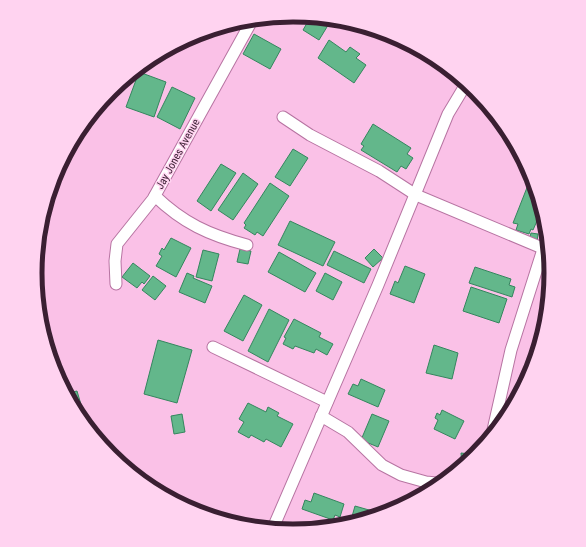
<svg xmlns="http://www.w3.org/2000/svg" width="586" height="547" viewBox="0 0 586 547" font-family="'Roboto Condensed',sans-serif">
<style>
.building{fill:#63b78b;stroke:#34865e}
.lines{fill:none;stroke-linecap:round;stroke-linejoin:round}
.minor-casing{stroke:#b774a2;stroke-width:13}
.minor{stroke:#fff;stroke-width:11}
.labels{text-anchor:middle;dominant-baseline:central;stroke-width:3;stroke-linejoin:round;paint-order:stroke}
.street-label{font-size:11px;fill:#3a1f32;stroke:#ffd3f0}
.rim{fill:none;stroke:#3a1f32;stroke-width:5}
</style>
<rect width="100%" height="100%" fill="#fac1e7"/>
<!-- building -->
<g class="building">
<path d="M310 18 330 22 319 40 303 30Z"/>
<path d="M254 34 281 49 270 69 243 54Z"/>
<path d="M329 40 346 52 350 47 360 54 356 58 366 65 354 83 318 58Z"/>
<path d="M139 72 166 82 154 117 126 107Z"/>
<path d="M172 87 195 98 180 129 157 117Z"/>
<path d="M373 124 411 148 407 154 413 158 406 169 401 166 397 172 361 150 364 146 361 144Z"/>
<path d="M293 149 308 158 290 186 275 177Z"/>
<path d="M221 164 236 173 211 211 197 201Z"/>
<path d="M243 173 258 184 233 220 218 210Z"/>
<path d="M530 180 533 181 540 214 533 230 531 229 529 234 516 230 518 224 513 223Z"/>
<path d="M270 183 289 196 263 236 257 232 255 235 244 228 246 225 244 223Z"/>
<path d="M290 221 335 242 323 266 278 245Z"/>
<path d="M531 233 538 234 537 242 529 240Z"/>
<path d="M171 238 191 248 176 277 156 266 162 256 159 254 162 248 164 250Z"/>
<path d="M240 249 251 251 248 264 237 262Z"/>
<path d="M374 249 383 258 373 267 365 258Z"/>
<path d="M203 250 219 254 212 281 196 277Z"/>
<path d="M334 251 371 269 364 283 327 265Z"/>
<path d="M279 252 316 273 305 292 268 272Z"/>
<path d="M133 263 150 276 144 284 142 282 137 288 122 277Z"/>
<path d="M405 266 425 274 414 303 390 294 395 281 398 283Z"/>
<path d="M475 267 511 279 509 285 515 287 512 297 469 283Z"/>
<path d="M187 273 194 276 193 278 212 286 205 303 179 292Z"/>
<path d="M325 273 342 282 333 300 316 291Z"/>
<path d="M153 276 166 286 155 300 142 290Z"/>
<path d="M471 287 507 299 499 323 463 311Z"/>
<path d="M244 295 262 305 243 341 224 331Z"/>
<path d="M269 309 289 320 268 362 248 351Z"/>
<path d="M294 319 321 333 319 337 333 344 327 355 316 349 314 353 295 346 293 349 283 344 286 338 284 337Z"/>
<path d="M541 319 542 320 538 342 534 341Z"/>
<path d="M158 340 192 350 177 403 144 394Z"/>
<path d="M434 345 458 353 452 379 426 373Z"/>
<path d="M361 379 385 390 378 407 348 394 353 384 358 386Z"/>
<path d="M77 391 85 418 68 393Z"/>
<path d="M248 403 266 412 268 407 279 413 277 416 293 424 281 447 266 439 264 442 251 435 249 438 238 432 244 422 239 419Z"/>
<path d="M442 410 464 421 455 439 434 429 438 420 435 418 437 413 440 415Z"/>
<path d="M182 414 185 432 174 434 171 416Z"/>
<path d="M372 414 389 421 378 447 361 440Z"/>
<path d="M461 453 470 454 469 461 462 466Z"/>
<path d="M314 493 344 504 340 517 335 515 333 520 302 509 305 500 311 502Z"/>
<path d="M355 506 376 512 374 516 351 520Z"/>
</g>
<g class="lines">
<defs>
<g id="minor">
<path d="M283 117 310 135 379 171 416 195 547 250"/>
<path d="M155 196C183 223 209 235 247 245"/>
<path d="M116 284 115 261 117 244 153 199 250 24"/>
<path d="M213 347 327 402"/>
<path d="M321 416 348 432 382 465 401 475 426 482 436 483"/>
<path d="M493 430 511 350 545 243"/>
<path d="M273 528 378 285 448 114 466 84"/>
</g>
</defs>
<!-- minor casing -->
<use href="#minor" class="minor-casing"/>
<!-- minor -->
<use href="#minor" class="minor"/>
</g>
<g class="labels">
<!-- street labels -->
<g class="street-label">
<text transform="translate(178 154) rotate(-61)">Jay Jones Avenue</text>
</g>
</g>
<!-- crop -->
<path d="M0 0H586V547H0ZM42 273a251 251 0 1 1 502 0a251 251 0 1 1-502 0Z" fill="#ffd3f0" fill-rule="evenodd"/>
<path class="rim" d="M42 273a251 251 0 1 1 502 0a251 251 0 1 1-502 0Z"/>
</svg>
